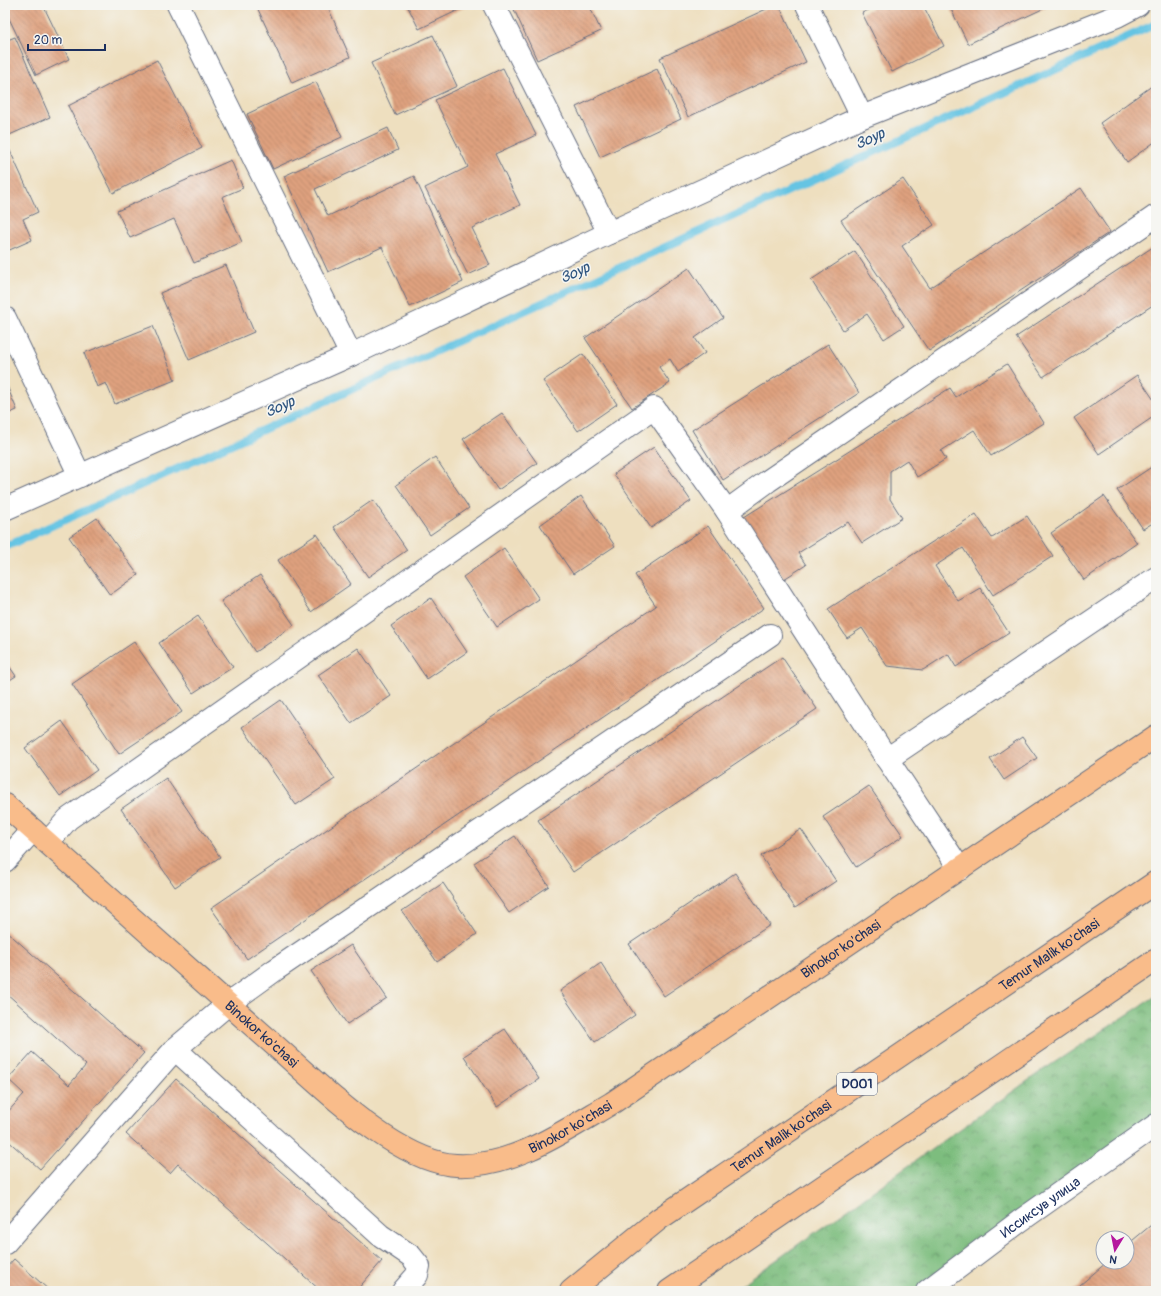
<svg xmlns="http://www.w3.org/2000/svg" width="1161" height="1296" viewBox="0 0 1161 1296" font-family="Pangolin,sans-serif">
<style>
.forest{fill:url(#forest-crowns);stroke:#4c766e}
.lines{fill:none;stroke-linecap:round;stroke-linejoin:round}
.stream{stroke:#65c4e3;stroke-width:8}
.building{fill:url(#building-back-hatch)}
.minor-casing{stroke:#656d80;stroke-width:24}
.major-casing{stroke:#656d80;stroke-width:24}
.highway-casing{stroke:#656d80;stroke-width:24}
.minor{stroke:#fff;stroke-width:22}
.major{stroke:#f9bc8a;stroke-width:22}
.highway{stroke:#f9bc8a;stroke-width:22}
.labels{text-anchor:middle;dominant-baseline:central;stroke-width:3;stroke-linejoin:round;paint-order:stroke}
.shield{fill:#f6f6f2;stroke:#5d6b8a;stroke-width:1}
.shield-label{font-size:13px;font-weight:bold;fill:#1b2f5e}
.street-label{font-size:14px;fill:#1b2f5e;stroke:#f6f6f2}
.water-label{font-size:15px;font-style:italic;fill:#2e547f;stroke:#f6f6f2}
</style>
<defs>
<pattern id="forest-crowns" width="20" height="18" patternUnits="userSpaceOnUse"><rect width="20" height="18" fill="#7dbd7e"/><path d="M2 6a3 3 0 1 1 6 0M12 15a3 3 0 1 1 6 0" fill="none" stroke="#669a6a"/></pattern>
<pattern id="building-back-hatch" width="6" height="6" patternUnits="userSpaceOnUse"><rect width="6" height="6" fill="#dfa17e"/><path d="M-1 5l2 2M0 0l6 6M5-1l2 2" fill="none" stroke="#b4846a"/></pattern>
</defs>
<rect width="100%" height="100%" fill="#f6f6f2"/>
<filter id="ink" filterUnits="userSpaceOnUse"><feTurbulence type="fractalNoise" baseFrequency=".025" numOctaves="2"/><feDisplacementMap in="SourceGraphic" scale="8" xChannelSelector="R" yChannelSelector="G"/><feConvolveMatrix kernelMatrix="1 2 1 2 8 2 1 2 1" color-interpolation-filters="sRGB"/></filter>
<filter id="wash" filterUnits="userSpaceOnUse"><feTurbulence type="fractalNoise" baseFrequency=".012" numOctaves="4" result="noise"/><feDisplacementMap in="SourceGraphic" scale="16" xChannelSelector="R" yChannelSelector="G"/><feGaussianBlur stdDeviation="0.9" result="paint"/><feColorMatrix in="noise" values="0 0 0 0 0 0 0 0 0 0 0 0 0 0 0 0 0 1.4 0 .05"/><feComposite in="paint" operator="in"/></filter>
<g filter="url(#wash)">
<rect width="100%" height="100%" fill="#eedfbf"/>
<!-- forest -->
<path class="forest" d="M1156 996V1117L927 1291H733L1043 1070Z"/>
<g class="lines">
<!-- stream -->
<path class="stream" d="M5 547 1156 24"/>
</g>
<g id="blocks">
<!-- building -->
<g class="building">
<path d="M5 5H43L69 59 36 75 5 10Z"/>
<path d="M256 5H327L350 57 292 83Z"/>
<path d="M407 5H469L419 29Z"/>
<path d="M512 5H589L601 31 537 60Z"/>
<path d="M775 5H779L806 62 688 117 660 58Z"/>
<path d="M879 5H923L944 46 892 72 862 13Z"/>
<path d="M949 5H1051L968 44Z"/>
<path d="M433 35 457 86 395 115 371 63Z"/>
<path d="M15 37 50 117 5 137V41Z"/>
<path d="M157 60 202 148 113 193 68 106Z"/>
<path d="M503 68 536 135 495 154 520 205 472 228 490 265 468 275 425 188 468 167 435 100Z"/>
<path d="M657 69 681 119 600 157 576 107Z"/>
<path d="M316 82 342 137 273 169 247 114Z"/>
<path d="M1156 83V141L1127 162 1100 123Z"/>
<path d="M388 128 398 150 315 189 328 216 414 176 463 282 410 307 382 247 328 272 284 176Z"/>
<path d="M5 140 38 212 23 219 32 240 5 252Z"/>
<path d="M231 160 243 188 222 197 242 242 194 263 174 219 130 238 117 211Z"/>
<path d="M903 179 934 225 902 246 930 288 1081 188 1110 232 929 351 841 220Z"/>
<path d="M1156 245V303L1043 377 1016 337Z"/>
<path d="M855 251 904 326 884 339 867 314 843 330 811 280Z"/>
<path d="M226 265 254 332 189 360 160 293Z"/>
<path d="M689 268 723 318 695 338 705 353 678 372 670 359 659 367 670 383 632 408 585 338Z"/>
<path d="M153 326 175 380 115 404 106 383 97 387 84 353Z"/>
<path d="M828 344 859 393 723 480 692 430Z"/>
<path d="M583 354 617 404 578 431 543 381Z"/>
<path d="M1007 364 1044 423 991 456 974 430 941 451 946 459 917 477 907 460 890 471V499L902 518 862 543 848 522 798 553 806 565 784 579 744 517 950 388 956 397Z"/>
<path d="M1137 375 1156 403V415L1099 454 1074 418Z"/>
<path d="M5 386H7L17 410 5 415Z"/>
<path d="M502 413 537 463 498 490 463 439Z"/>
<path d="M654 447 691 501 651 528 614 474Z"/>
<path d="M435 457 469 508 430 535 396 485Z"/>
<path d="M1156 464V521L1143 529 1117 490Z"/>
<path d="M581 496 615 546 573 574 540 525Z"/>
<path d="M1104 496 1137 543 1084 580 1051 533Z"/>
<path d="M373 500 407 550 368 577 334 527Z"/>
<path d="M976 514 992 538 1027 516 1053 556 993 595 963 548 935 566 958 601 980 588 1009 633 956 667 948 654 923 670 887 666 862 628 847 638 828 609Z"/>
<path d="M97 518 138 575 110 595 69 537Z"/>
<path d="M708 526 764 608 247 959 211 908 656 606 635 575Z"/>
<path d="M317 534 351 584 311 612 278 560Z"/>
<path d="M504 548 539 599 497 627 463 577Z"/>
<path d="M260 575 294 625 255 652 221 601Z"/>
<path d="M431 598 467 652 427 679 391 626Z"/>
<path d="M198 616 233 667 193 693 159 643Z"/>
<path d="M134 642 182 712 119 754 72 684Z"/>
<path d="M358 648 391 696 351 723 318 675Z"/>
<path d="M782 657 817 709 573 872 538 820Z"/>
<path d="M5 660 16 676 5 683Z"/>
<path d="M281 700 335 779 296 805 242 727Z"/>
<path d="M62 721 97 770 60 796 25 748Z"/>
<path d="M1022 737 1037 758 1004 780 990 759Z"/>
<path d="M166 778 220 857 175 887 121 809Z"/>
<path d="M869 786 903 836 856 867 823 817Z"/>
<path d="M801 829 836 881 795 908 761 856Z"/>
<path d="M515 836 549 886 509 913 474 863Z"/>
<path d="M735 873 770 925 664 996 629 944Z"/>
<path d="M443 883 477 934 437 962 402 911Z"/>
<path d="M5 930 144 1053 40 1169 5 1138V1115L24 1094 8 1079 32 1052 69 1085 86 1065 5 992Z"/>
<path d="M351 945 387 998 347 1024 311 971Z"/>
<path d="M601 963 635 1015 595 1042 560 991Z"/>
<path d="M505 1029 539 1079 497 1107 464 1056Z"/>
<path d="M176 1079 382 1261 356 1291H321L178 1164 170 1173 126 1134Z"/>
<path d="M1156 1221V1291H1073L1107 1262H1127V1245Z"/>
<path d="M14 1259 50 1291H5V1269Z"/>
</g>
</g>
</g>
<g filter="url(#ink)">
<use href="#blocks" fill-opacity="0" stroke="#656d80" stroke-width="1"/>
<g class="lines">
<defs>
<g id="minor">
<path d="M178 5 351 355"/>
<path d="M494 5 609 233"/>
<path d="M807 5 862 117"/>
<path d="M5 318 80 476"/>
<path d="M5 509 351 355 609 233 862 117 1117 16 1138 5"/>
<path d="M727 511 768 481 1156 216"/>
<path d="M887 759 1156 578"/>
<path d="M48 842 68 819 654 408 727 511 887 759 960 869"/>
<path d="M5 861 33 830"/>
<path d="M175 1049 380 1235 411 1256 419 1266 417 1275 403 1291"/>
<path d="M5 1243 175 1049 228 1004 275 970 770 635"/>
<path id="s1" d="M927 1291 1020 1221 1156 1125"/>
</g>
<g id="major">
<path id="s2" d="M5 805C91 881 176 958 262 1034 300 1067 341 1108 384 1136 404 1149 432 1164 456 1165 513 1168 566 1130 612 1103L1156 736"/>
</g>
<g id="highway">
<path id="s3" d="M571 1291 659 1219 1156 882"/>
<path d="M669 1291 1156 960"/>
</g>
</defs>
<!-- minor casing -->
<use href="#minor" class="minor-casing"/>
<!-- major casing -->
<use href="#major" class="major-casing"/>
<!-- highway casing -->
<use href="#highway" class="highway-casing"/>
<!-- minor -->
<use href="#minor" class="minor"/>
<!-- major -->
<use href="#major" class="major"/>
<!-- highway -->
<use href="#highway" class="highway"/>
</g>
</g>
<g class="labels">
<!-- shield labels -->
<rect class="shield" x="837" y="1073" width="40" height="22" rx="3"/>
<g class="shield-label">
<text x="857" y="1084">D001</text>
</g>
<!-- street labels -->
<g class="street-label">
<text stroke="none"><textPath href="#s2" startOffset="1028">Binokor ko'chasi</textPath></text>
<text stroke="none"><textPath href="#s3" startOffset="585">Temur Malik ko'chasi</textPath></text>
<text stroke="none"><textPath href="#s2" startOffset="344">Binokor ko'chasi</textPath></text>
<text stroke="none"><textPath href="#s2" startOffset="704">Binokor ko'chasi</textPath></text>
<text stroke="none"><textPath href="#s3" startOffset="261">Temur Malik ko'chasi</textPath></text>
<text stroke="none"><textPath href="#s1" startOffset="141">Иссиксув улица</textPath></text>
</g>
<!-- water labels -->
<g class="water-label">
<text transform="translate(870 139) rotate(-24)">Зоур</text>
<text transform="translate(575 273) rotate(-24)">Зоур</text>
<text transform="translate(280 407) rotate(-24)">Зоур</text>
</g>
</g>
<!-- margin -->
<rect width="1161" height="1296" fill="none" stroke="#f6f6f2" stroke-width="20"/>
<!-- north arrow -->
<g transform="translate(1115 1250) rotate(190)"><circle r="19" fill="#f6f6f2" stroke="#9ea6b7"/>
<path d="M0-3L7 15L0 10L-7 15Z" fill="#b5179e"/>
<text y="-6" font-size="11" font-weight="bold" text-anchor="middle" fill="#1b2f5e">N</text>
</g>
<!-- scale -->
<path d="M28 44v6h77v-6" fill="none" stroke="#1b2f5e" stroke-width="2"/>
<text x="34" y="44" font-size="12" fill="#1b2f5e" stroke="#f6f6f2" stroke-width="3" paint-order="stroke">20 m</text>
</svg>
